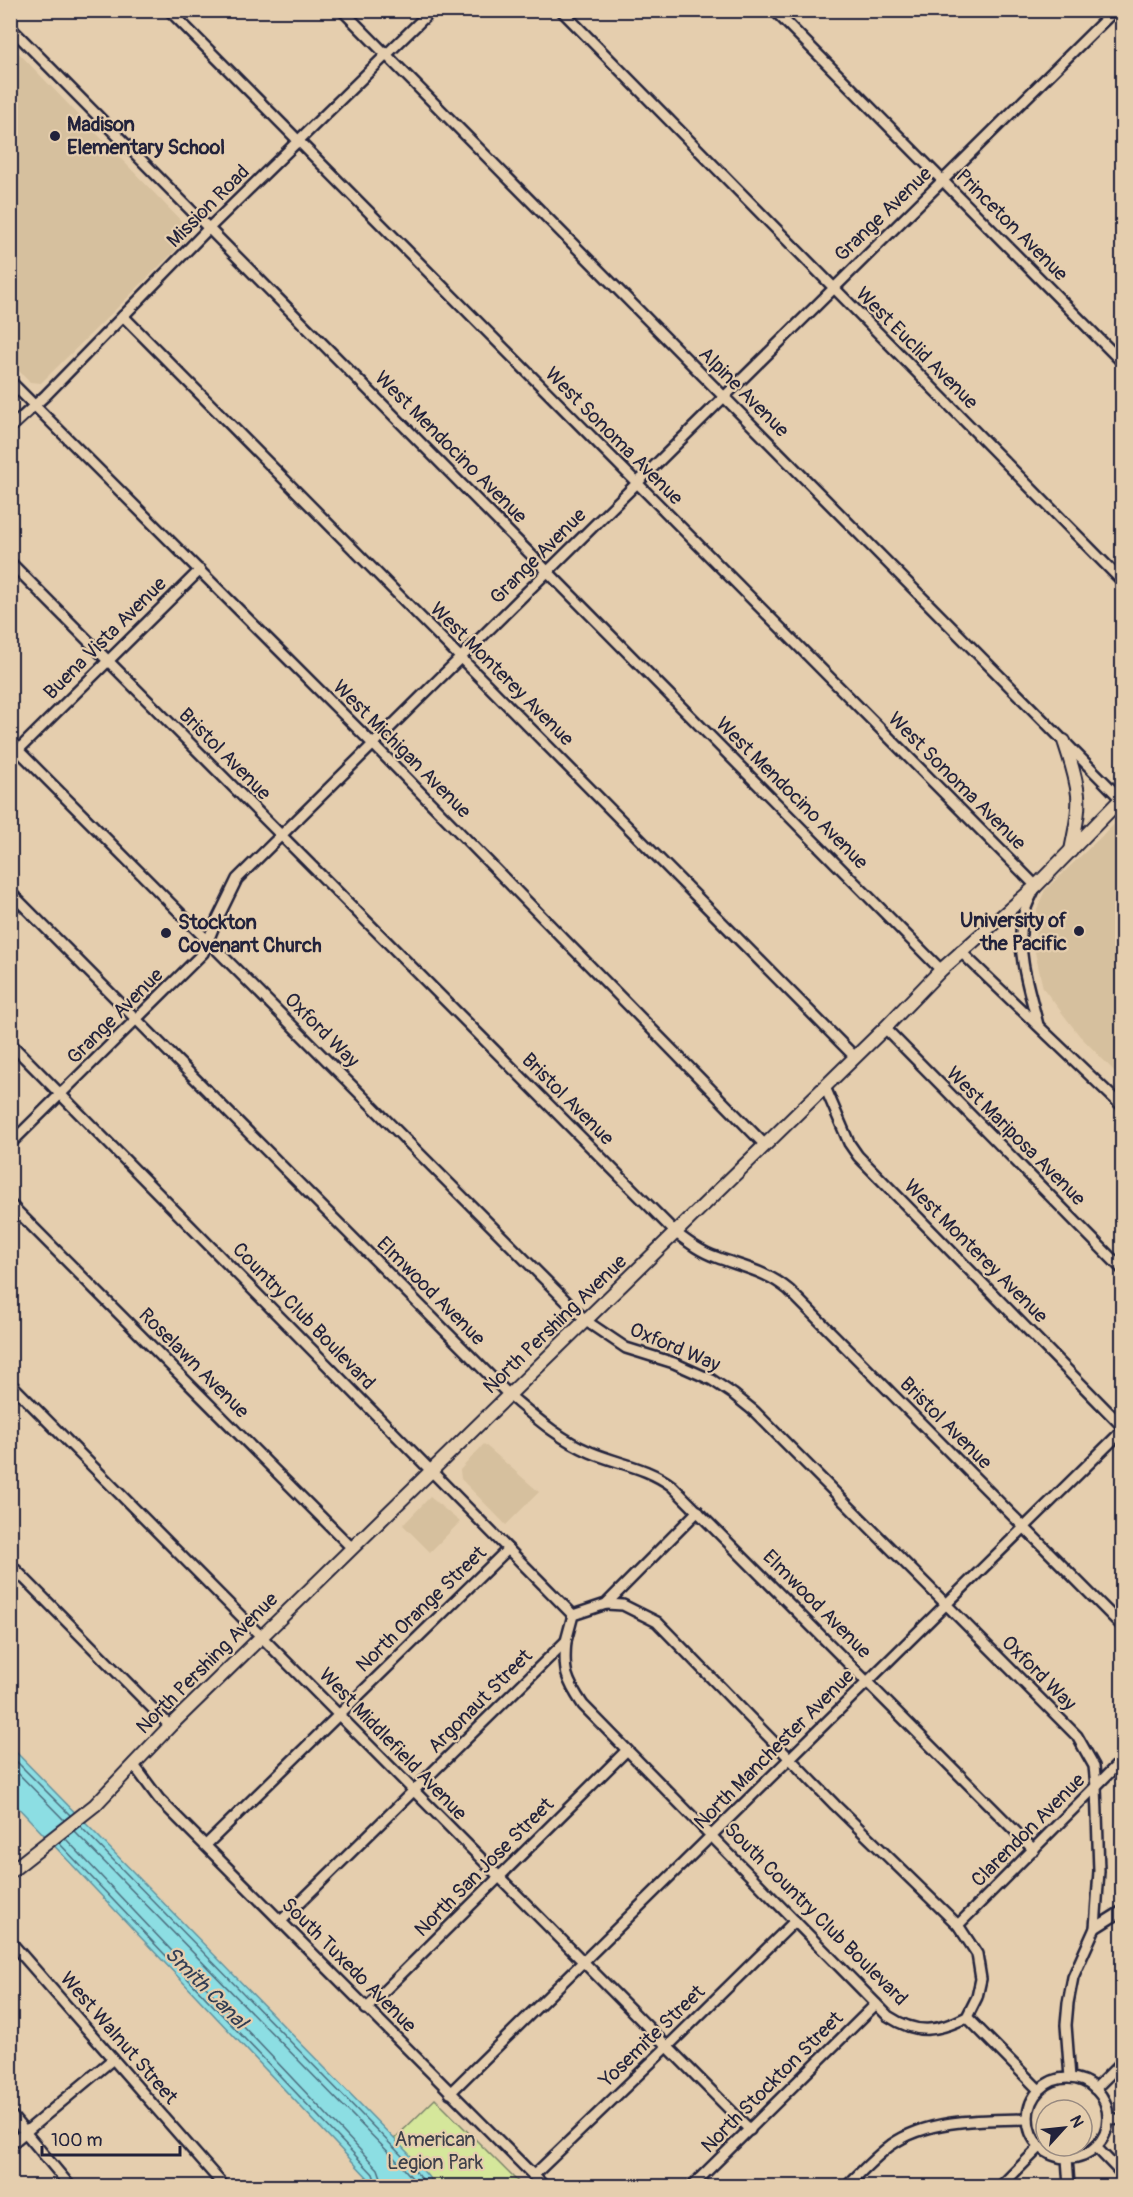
<svg xmlns="http://www.w3.org/2000/svg" width="1133" height="2197" viewBox="0 0 1133 2197" font-family="Pangolin,sans-serif">
<style>
.built{fill:#d6c09e}
.green{fill:#d5e79b;stroke:#7c846b;stroke-width:1.5}
.water{fill:#8cdee3;stroke:#6293a0;stroke-width:1.5}
.lines{fill:none;stroke-linecap:round;stroke-linejoin:round}
.shore{stroke:#4c6d7e;stroke-width:1.5}
.minor-casing{stroke:#22223b;stroke-width:14}
.major-casing{stroke:#22223b;stroke-width:16}
.minor{stroke:#e5ceae;stroke-width:9}
.major{stroke:#e5ceae;stroke-width:12}
.poi-dot{fill:#22223b;stroke:#e5ceae;stroke-width:2}
.labels{text-anchor:middle;dominant-baseline:central;stroke-width:4.5;stroke-linejoin:round;paint-order:stroke}
.poi-label{font-size:20px;font-weight:bold;fill:#22223b;stroke:#e5ceae;text-anchor:start}
.street-label{font-size:20px;fill:#22223b;stroke:#e5ceae}
.park-label{font-size:20px;fill:#3d4049;stroke:#e5ceae}
.water-label{font-size:21px;font-style:italic;fill:#323e54;stroke:#e5ceae}
</style>
<rect width="100%" height="100%" fill="#e5ceae"/>
<filter id="ink" filterUnits="userSpaceOnUse"><feTurbulence type="fractalNoise" baseFrequency=".0167" numOctaves="2"/><feDisplacementMap in="SourceGraphic" scale="12" xChannelSelector="R" yChannelSelector="G"/><feConvolveMatrix kernelMatrix="1 2 1 2 8 2 1 2 1" color-interpolation-filters="sRGB"/></filter>
<g filter="url(#ink)">
<!-- built -->
<g class="built">
<path d="M10 44 189 229V237L41 383 30 382 11 363Z"/>
<path d="M1122 817V1079L1079 1035 1043 988 1035 952 1037 909 1045 890Z"/>
<path d="M484 1444 539 1492 506 1525 461 1479 460 1470Z"/>
<path d="M430 1497 460 1522 430 1552 403 1525Z"/>
</g>
<!-- green -->
<path class="green" d="M435 2099 522 2186H355L371 2173 387 2146Z"/>
<!-- water -->
<path class="water" d="M10 1746 409 2154 436 2186H372L368 2178 11 1800Z"/>
<g class="lines">
<!-- shore -->
<g class="shore">
<path d="M10 1755 70 1815"/>
<path d="M10 1765 64 1820"/>
<path d="M80 1826 404 2158 428 2186"/>
<path d="M74 1831 399 2163 419 2186"/>
<path d="M65 1838 378 2169 384 2186"/>
<path d="M59 1843 373 2174 377 2186"/>
</g>
<defs>
<g id="minor">
<path d="M169 10 1036 886C1031 897 1023 910 1022 922 1017 956 1030 992 1038 1025"/>
<path d="M342 10 1122 800"/>
<path d="M561 10 1122 581"/>
<path d="M774 10 1122 362"/>
<path d="M10 27 941 970"/>
<path d="M123 316 855 1057"/>
<path d="M10 381 373 744 765 1145"/>
<path d="M10 428 46 395 209 228 432 10"/>
<path d="M10 562 676 1233C688 1242 701 1252 716 1257 742 1267 767 1271 789 1290L1122 1626"/>
<path d="M10 742 586 1321 626 1348 674 1363 712 1380 733 1394 754 1411 1077 1736 1094 1766 1096 1786 1099 1871 1095 1928 1073 1977 1068 2003 1066 2025 1070 2078"/>
<path d="M10 758 200 570"/>
<path d="M10 892 510 1396C535 1417 559 1439 590 1452 618 1464 647 1467 672 1486L1034 1850"/>
<path d="M960 951 1122 1106"/>
<path d="M885 1028 1122 1269"/>
<path d="M10 1043 573 1615"/>
<path d="M825 1087 849 1143 858 1156 1122 1426"/>
<path d="M10 1144 203 953 214 926 237 879 1115 10"/>
<path d="M10 1204 352 1548"/>
<path d="M10 1383 750 2130"/>
<path d="M10 1564 170 1726"/>
<path d="M606 1604 623 1605 657 1622 835 1805 958 1925 977 1954 981 1979 977 1997 967 2017"/>
<path d="M566 1641C563 1671 566 1680 583 1705L888 2016C917 2035 937 2032 967 2017L1039 2090"/>
<path d="M133 1764 159 1799 544 2186"/>
<path d="M206 1845 508 1549"/>
<path d="M281 1921 566 1641 573 1615 606 1604 698 1511"/>
<path d="M958 1925 1122 1760"/>
<path d="M1095 1928 1122 1911"/>
<path d="M10 1941 224 2186"/>
<path d="M366 2009 627 1750"/>
<circle cx="1068" cy="2118" r="40"/>
<path d="M1095 2089 1122 2062"/>
<path d="M450 2093 1122 1431"/>
<path d="M10 2114 70 2186"/>
<path d="M1108 2118 1122 2120"/>
<path d="M10 2145 113 2059"/>
<path d="M1096 2147 1122 2174"/>
<path d="M1067 2158 1069 2186"/>
<path d="M533 2176 666 2048 795 1921"/>
<path d="M692 2186 876 2004"/>
<path d="M847 2186C861 2172 875 2157 891 2145 929 2118 984 2120 1028 2119"/>
<path d="M1001 2186 1040 2147"/>
</g>
<g id="major">
<path d="M1064 741C1070 759 1076 776 1078 795 1080 813 1074 833 1071 851"/>
<path d="M10 1872 95 1805 170 1726 885 1028 941 970 1036 886 1122 798"/>
</g>
</defs>
<!-- minor casing -->
<use href="#minor" class="minor-casing"/>
<!-- major casing -->
<use href="#major" class="major-casing"/>
<!-- minor -->
<use href="#minor" class="minor"/>
<!-- major -->
<use href="#major" class="major"/>
</g>
</g>
<!-- markers -->
<g class="poi-dot">
<circle cx="55" cy="136" r="6"/>
<circle cx="1079" cy="931" r="6"/>
<circle cx="166" cy="933" r="6"/>
</g>
<g class="labels">
<!-- poi labels -->
<g class="poi-label">
<text x="67" y="124">Madison<tspan x="67" dy="23">Elementary School</tspan></text>
<text x="1067" y="920" text-anchor="end">University of<tspan x="1067" dy="23">the Pacific</tspan></text>
<text x="178" y="922">Stockton<tspan x="178" dy="23">Covenant Church</tspan></text>
</g>
<!-- street labels -->
<g class="street-label">
<text transform="translate(208 206) rotate(-45)">Mission Road</text>
<text transform="translate(883 214) rotate(-44)">Grange Avenue</text>
<text transform="translate(1012 225) rotate(45)">Princeton Avenue</text>
<text transform="translate(917 348) rotate(45)">West Euclid Avenue</text>
<text transform="translate(744 392) rotate(45)">Alpine Avenue</text>
<text transform="translate(614 436) rotate(45)">West Sonoma Avenue</text>
<text transform="translate(451 447) rotate(45)">West Mendocino Avenue</text>
<text transform="translate(538 556) rotate(-45)">Grange Avenue</text>
<text transform="translate(105 638) rotate(-45)">Buena Vista Avenue</text>
<text transform="translate(502 674) rotate(45)">West Monterey Avenue</text>
<text transform="translate(402 749) rotate(45)">West Michigan Avenue</text>
<text transform="translate(225 754) rotate(45)">Bristol Avenue</text>
<text transform="translate(957 781) rotate(45)">West Sonoma Avenue</text>
<text transform="translate(792 793) rotate(45)">West Mendocino Avenue</text>
<text transform="translate(115 1016) rotate(-45)">Grange Avenue</text>
<text transform="translate(322 1030) rotate(45)">Oxford Way</text>
<text transform="translate(568 1099) rotate(45)">Bristol Avenue</text>
<text transform="translate(1016 1136) rotate(45)">West Mariposa Avenue</text>
<text transform="translate(976 1251) rotate(45)">West Monterey Avenue</text>
<text transform="translate(431 1291) rotate(45)">Elmwood Avenue</text>
<text transform="translate(304 1316) rotate(46)">Country Club Boulevard</text>
<text transform="translate(555 1324) rotate(-44)">North Pershing Avenue</text>
<text transform="translate(675 1347) rotate(23)">Oxford Way</text>
<text transform="translate(194 1363) rotate(45)">Roselawn Avenue</text>
<text transform="translate(946 1423) rotate(45)">Bristol Avenue</text>
<text transform="translate(817 1604) rotate(45)">Elmwood Avenue</text>
<text transform="translate(421 1609) rotate(-44)">North Orange Street</text>
<text transform="translate(207 1663) rotate(-45)">North Pershing Avenue</text>
<text transform="translate(1039 1673) rotate(45)">Oxford Way</text>
<text transform="translate(480 1701) rotate(-45)">Argonaut Street</text>
<text transform="translate(393 1744) rotate(46)">West Middlefield Avenue</text>
<text transform="translate(774 1749) rotate(-45)">North Manchester Avenue</text>
<text transform="translate(1028 1830) rotate(-45)">Clarendon Avenue</text>
<text transform="translate(484 1867) rotate(-45)">North San Jose Street</text>
<text transform="translate(816 1914) rotate(45)">South Country Club Boulevard</text>
<text transform="translate(349 1965) rotate(45)">South Tuxedo Avenue</text>
<text transform="translate(652 2036) rotate(-44)">Yosemite Street</text>
<text transform="translate(119 2038) rotate(49)">West Walnut Street</text>
<text transform="translate(772 2082) rotate(-45)">North Stockton Street</text>
</g>
<!-- park labels -->
<g class="park-label">
<text x="435" y="2139">American<tspan x="435" dy="23">Legion Park</tspan></text>
</g>
<!-- water labels -->
<g class="water-label">
<text transform="translate(206 1988) rotate(45)">Smith Canal</text>
</g>
</g>
<!-- margin -->
<rect width="1133" height="2197" fill="none" stroke="#e5ceae" stroke-width="36"/>
<rect x="18" y="18" width="1097" height="2161" fill="none" stroke="#22223b" stroke-width="2" filter="url(#ink)"/>
<!-- north arrow -->
<g transform="translate(1064 2128) rotate(63)"><circle r="28" fill="#e5ceae" stroke="#978980" stroke-width="1.5"/>
<path d="M0-4.5L10 22L0 15L-10 22Z" fill="#22223b"/>
<text y="-9" font-size="16" font-weight="bold" text-anchor="middle" fill="#22223b">N</text>
</g>
<!-- scale -->
<path d="M42 2146v9h138v-9" fill="none" stroke="#22223b" stroke-width="3"/>
<text x="51" y="2146" font-size="18" fill="#22223b" stroke="#e5ceae" stroke-width="4.5" paint-order="stroke">100 m</text>
</svg>
